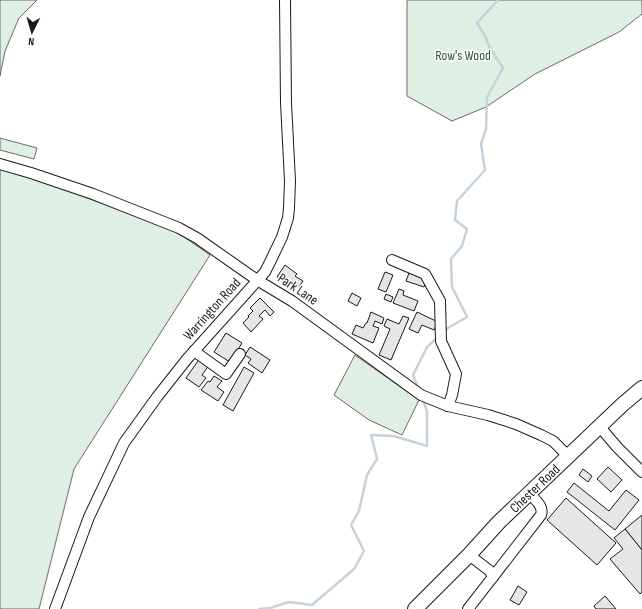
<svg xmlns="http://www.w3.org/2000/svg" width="642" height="609" viewBox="0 0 642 609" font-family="'Sofia Sans Condensed',sans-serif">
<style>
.green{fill:#e0efe3;stroke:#6a6a6a}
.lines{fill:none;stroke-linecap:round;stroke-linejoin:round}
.stream{stroke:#c6d2dc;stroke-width:2.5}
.building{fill:#e6e6e6;stroke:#1a1a1a}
.minor-casing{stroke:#1a1a1a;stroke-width:12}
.highway-casing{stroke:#1a1a1a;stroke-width:16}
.minor{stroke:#fff;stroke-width:10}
.highway{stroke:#fff;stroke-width:14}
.labels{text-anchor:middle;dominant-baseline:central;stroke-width:3;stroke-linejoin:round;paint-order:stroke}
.park-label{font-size:14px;fill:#2b5a34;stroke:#fff}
.street-label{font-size:14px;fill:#1a1a1a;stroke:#fff}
</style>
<rect width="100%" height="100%" fill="#fff"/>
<!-- green -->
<g class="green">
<path d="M0 0H37L19 18 5 51 0 76Z"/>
<path d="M407 0H642V14L619 32 535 74 486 107 452 121 407 96Z"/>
<path d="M0 138 37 148 34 159 0 150Z"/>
<path d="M0 169 29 176 177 232 210 255 74 469 39 609H0Z"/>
<path d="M355 355 419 400 402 435 369 420 334 395Z"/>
</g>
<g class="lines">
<!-- stream -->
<g class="stream">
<path d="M444 332 448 328 467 317 452 287 451 259 462 246 467 229 455 220 457 201 485 170 481 144 486 129 487 97 503 68 490 48 485 36 477 23 498 0"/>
<path d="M419 389 413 375 427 347 438 337"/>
<path d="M259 609 270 608 289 602 312 605 354 569 364 551 351 525 359 511 367 475 377 459 371 435 394 436 427 446V412L423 399"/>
</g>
</g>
<!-- building -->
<g class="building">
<path d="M285 265 297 274 295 276 303 281 299 287 287 279 285 282 277 277Z"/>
<path d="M385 272 393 275 386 292 378 289Z"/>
<path d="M409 273 427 279 424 287 406 281Z"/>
<path d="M399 289 404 291 403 295 418 301 414 311 393 303Z"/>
<path d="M352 293 361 298 357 306 348 301Z"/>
<path d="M386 294 393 297 391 302 384 299Z"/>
<path d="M260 298 274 312 270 316 265 310 259 316 263 319 251 332 243 323 249 317 248 316 253 311 250 308Z"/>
<path d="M371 312 384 318 382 324 375 321 373 326 379 328 373 343 352 334 356 325 363 328 366 323H367Z"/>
<path d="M417 312 438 322 434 330 422 325 418 333 409 329Z"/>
<path d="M403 316 409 318 391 360 379 355 390 329 384 326 387 319 399 324Z"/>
<path d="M226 333 242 343 230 362 214 352Z"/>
<path d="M250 347 270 360 262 373 248 363 251 359 245 355Z"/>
<path d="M200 358 209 365 202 375 206 378 199 387 186 378Z"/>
<path d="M244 367 254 373 233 411 223 405Z"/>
<path d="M214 376 222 381 217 387 224 392 218 401 201 390 208 381 210 382Z"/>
<path d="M608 467 622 480 611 492 597 479Z"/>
<path d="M583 469 592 476 588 482 579 475Z"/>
<path d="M574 483 609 511 626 490 639 500 615 530 567 492Z"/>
<path d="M566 498 616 543 597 565 547 520Z"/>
<path d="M642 515V550L625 529Z"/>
<path d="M625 529 642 550V592L640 594 610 559 623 549 614 538Z"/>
<path d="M518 586 527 592 519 605 510 600Z"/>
<path d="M605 596 616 609H596L594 606Z"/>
</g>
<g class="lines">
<defs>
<g id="minor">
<path d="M0 164 31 173 93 194 179 228 197 238 257 280 292 301 421 395 448 406 488 415 516 424 541 435 553 441 568 456"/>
<path d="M392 260 425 274 440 301 441 341 456 374 452 395 448 406"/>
<path d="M194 351 226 374 240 354"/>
<path d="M600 427 617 447 642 472"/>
<path d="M469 555 490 571 493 577"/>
<path d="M55 609 89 517 124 443 157 397 187 359 265 272 271 260 282 237 288 218 289 208 290 181 286 103 285 0"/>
<path d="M468 609 541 515C544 506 535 500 529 493"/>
</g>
<g id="highway">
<path id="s1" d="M415 609 469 555 499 522 622 405 642 388"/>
</g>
</defs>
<!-- minor casing -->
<use href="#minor" class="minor-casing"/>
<!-- highway casing -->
<use href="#highway" class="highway-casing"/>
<!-- minor -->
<use href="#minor" class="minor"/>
<!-- highway -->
<use href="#highway" class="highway"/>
</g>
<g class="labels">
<!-- park labels -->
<g class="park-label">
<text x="463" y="55">Row's Wood</text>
</g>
<!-- street labels -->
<g class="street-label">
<text transform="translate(298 289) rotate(34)">Park Lane</text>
<text transform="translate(212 309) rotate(-48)">Warrington Road</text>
<text stroke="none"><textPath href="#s1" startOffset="170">Chester Road</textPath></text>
</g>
</g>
<!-- north arrow -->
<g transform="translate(32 32) rotate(185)" stroke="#ffffff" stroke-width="3" paint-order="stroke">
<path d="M0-3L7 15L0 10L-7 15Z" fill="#1a1a1a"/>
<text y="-6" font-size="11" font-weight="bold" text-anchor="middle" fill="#1a1a1a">N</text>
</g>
</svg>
